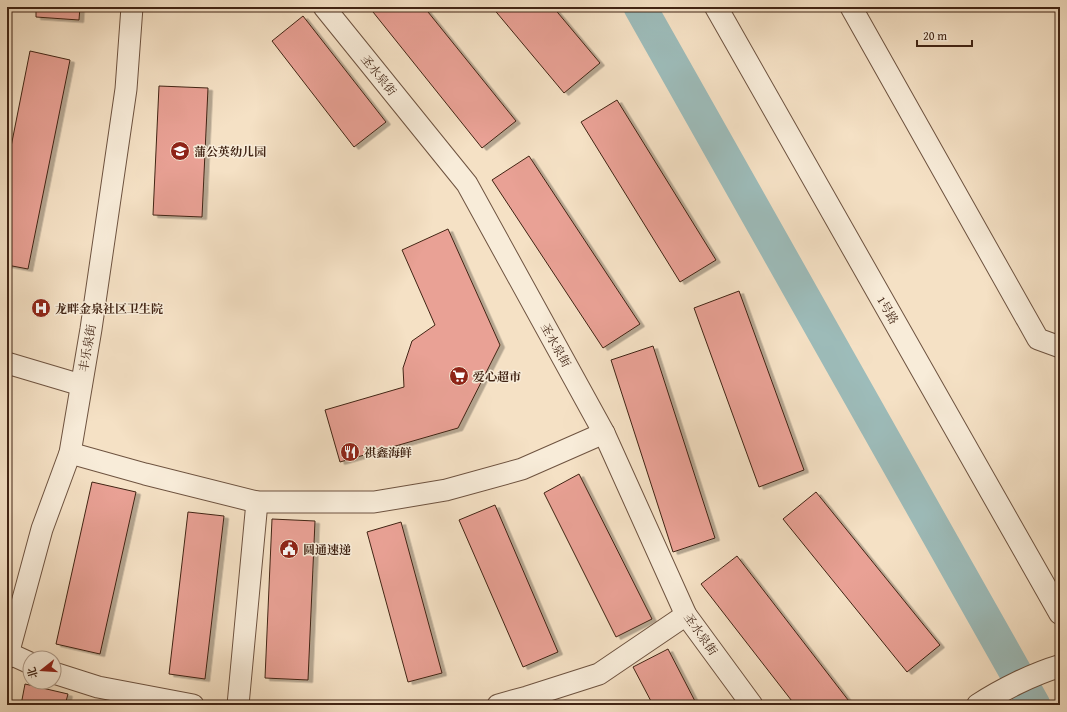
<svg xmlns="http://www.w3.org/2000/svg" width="1067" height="712" viewBox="0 0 1067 712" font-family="'Gentium Book Plus','Noto Serif SC',serif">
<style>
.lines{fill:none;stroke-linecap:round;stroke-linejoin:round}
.river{stroke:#9dbcba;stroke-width:33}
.building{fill:#e9a195;stroke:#412414;filter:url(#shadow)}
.minor-casing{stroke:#6e5340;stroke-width:23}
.tertiary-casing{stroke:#6e5340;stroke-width:24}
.minor{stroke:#f8ecd9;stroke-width:21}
.tertiary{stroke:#f8ecd9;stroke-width:22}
.labels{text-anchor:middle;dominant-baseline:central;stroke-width:3;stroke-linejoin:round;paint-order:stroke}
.street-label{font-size:12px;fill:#412414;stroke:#f8ecd9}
.poi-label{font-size:12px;font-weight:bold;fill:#412414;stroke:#f8ecd9;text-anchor:start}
</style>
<defs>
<filter id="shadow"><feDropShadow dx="4.5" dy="2.5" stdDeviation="0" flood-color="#0004"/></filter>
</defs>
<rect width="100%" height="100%" fill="#f5e1c5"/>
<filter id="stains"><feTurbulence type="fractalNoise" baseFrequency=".005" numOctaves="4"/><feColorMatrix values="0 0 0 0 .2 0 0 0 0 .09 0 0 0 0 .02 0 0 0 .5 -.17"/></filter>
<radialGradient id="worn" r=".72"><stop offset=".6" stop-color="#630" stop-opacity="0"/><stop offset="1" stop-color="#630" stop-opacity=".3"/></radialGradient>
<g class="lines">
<!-- river -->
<path class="river" d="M640 7 1034 705"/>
</g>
<!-- building -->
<g class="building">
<path d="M36 7H80L79 20 36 17Z"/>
<path d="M369 7H424L516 121 482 148Z"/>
<path d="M492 7H553L600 63 564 93Z"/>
<path d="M303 16 386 122 354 147 272 41Z"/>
<path d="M30 51 70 60 28 269 7 265V167Z"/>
<path d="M159 86 208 88 202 217 153 215Z"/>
<path d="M617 100 716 260 680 282 581 122Z"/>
<path d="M529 156 640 324 603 348 492 180Z"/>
<path d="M448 229 500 345 458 428 340 462 325 410 404 387 403 368 412 341 435 325 402 250Z"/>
<path d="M739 291 804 470 759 487 694 308Z"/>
<path d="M653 346 715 538 673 552 611 360Z"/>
<path d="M579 474 652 619 616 637 544 493Z"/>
<path d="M92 482 136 492 100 654 56 644Z"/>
<path d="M816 492 940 645 907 672 783 519Z"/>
<path d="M495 505 558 652 523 667 459 520Z"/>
<path d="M188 512 224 516 205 679 169 674Z"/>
<path d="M272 519 315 521 308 680 265 678Z"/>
<path d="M401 522 442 673 408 682 367 532Z"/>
<path d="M737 556 852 705H795L701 584Z"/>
<path d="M668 649 697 705H653L633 667Z"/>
<path d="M25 684 68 694 65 705H21Z"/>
</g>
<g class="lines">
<defs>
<g id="minor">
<path d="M324 7 467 184 604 433 686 615 752 705"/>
<path d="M851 7 1038 339 1060 347"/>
<path d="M7 363 81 385"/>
<path d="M70 453 145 474 257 502H374L446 490 522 469 604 433"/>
<path d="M8 653 30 663"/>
<path d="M7 658 42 529 70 453 91 329 126 89 132 7"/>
<path d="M54 673 98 687 193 705"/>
<path d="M238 705 257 502"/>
<path d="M498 705 527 697 599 674 686 615"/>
</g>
<g id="tertiary">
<path d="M716 7 1060 613"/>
<path d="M978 705C1001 690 1033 674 1060 666"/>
</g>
</defs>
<!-- minor casing -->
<use href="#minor" class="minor-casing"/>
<!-- tertiary casing -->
<use href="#tertiary" class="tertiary-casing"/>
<!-- minor -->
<use href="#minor" class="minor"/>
<!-- tertiary -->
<use href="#tertiary" class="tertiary"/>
</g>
<!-- icons -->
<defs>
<symbol id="school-disc" viewBox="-11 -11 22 22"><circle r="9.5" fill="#8f2418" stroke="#f8ecd9"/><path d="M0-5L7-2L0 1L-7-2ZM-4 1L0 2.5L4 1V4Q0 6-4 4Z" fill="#fff"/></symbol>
<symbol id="hospital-disc" viewBox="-11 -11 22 22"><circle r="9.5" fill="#8f2418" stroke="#f8ecd9"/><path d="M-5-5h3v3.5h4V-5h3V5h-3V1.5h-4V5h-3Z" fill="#fff"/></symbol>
<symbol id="supermarket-disc" viewBox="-11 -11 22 22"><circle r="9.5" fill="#8f2418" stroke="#f8ecd9"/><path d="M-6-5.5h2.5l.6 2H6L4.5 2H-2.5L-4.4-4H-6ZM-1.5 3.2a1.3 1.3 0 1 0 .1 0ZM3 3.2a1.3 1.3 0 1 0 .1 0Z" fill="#fff"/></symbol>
<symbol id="restaurant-disc" viewBox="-11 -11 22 22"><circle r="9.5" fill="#8f2418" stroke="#f8ecd9"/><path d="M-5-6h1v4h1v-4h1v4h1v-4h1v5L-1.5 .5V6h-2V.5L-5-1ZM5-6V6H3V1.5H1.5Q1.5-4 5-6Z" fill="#fff"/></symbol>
<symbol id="civic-disc" viewBox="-11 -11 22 22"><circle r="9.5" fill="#8f2418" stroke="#f8ecd9"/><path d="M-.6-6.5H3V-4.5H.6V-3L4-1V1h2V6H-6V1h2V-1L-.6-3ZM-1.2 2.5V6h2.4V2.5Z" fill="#fff"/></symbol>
</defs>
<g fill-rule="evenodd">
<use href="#school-disc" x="169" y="140" width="22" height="22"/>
<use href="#hospital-disc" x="30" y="297" width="22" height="22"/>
<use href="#supermarket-disc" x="448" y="365" width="22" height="22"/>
<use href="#restaurant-disc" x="339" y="441" width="22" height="22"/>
<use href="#civic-disc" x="278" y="538" width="22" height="22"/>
</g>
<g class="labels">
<!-- street labels -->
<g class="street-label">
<text transform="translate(379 75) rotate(51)">圣水泉街</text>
<text transform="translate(888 310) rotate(60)">1号路</text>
<text transform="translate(556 345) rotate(61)">圣水泉街</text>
<text transform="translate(87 348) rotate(-80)">丰乐泉街</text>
<text transform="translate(701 634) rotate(55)">圣水泉街</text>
</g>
<!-- poi labels -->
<g class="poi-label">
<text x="194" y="151">蒲公英幼儿园</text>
<text x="55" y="308">龙畔金泉社区卫生院</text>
<text x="473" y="376">爱心超市</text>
<text x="364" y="452">祺鑫海鲜</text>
<text x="303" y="549">圆通速递</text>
</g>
</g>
<!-- margin -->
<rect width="1067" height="712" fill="none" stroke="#f5e1c5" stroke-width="24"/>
<rect x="8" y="8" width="1051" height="696" fill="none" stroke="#412414" stroke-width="2"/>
<rect x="12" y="12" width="1043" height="688" fill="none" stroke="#412414"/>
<!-- north arrow -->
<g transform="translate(42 670) rotate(253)"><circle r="19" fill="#f8ecd9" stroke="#af9c8a"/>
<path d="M0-3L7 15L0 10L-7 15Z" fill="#8f2418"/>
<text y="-6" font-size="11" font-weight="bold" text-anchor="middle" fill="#412414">北</text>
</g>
<!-- scale -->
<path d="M917 40v6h55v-6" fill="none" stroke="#412414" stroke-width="2"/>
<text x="923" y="40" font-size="12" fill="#412414" stroke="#f8ecd9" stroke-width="3" paint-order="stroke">20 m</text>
<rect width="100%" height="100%" filter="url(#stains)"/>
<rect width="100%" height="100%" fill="url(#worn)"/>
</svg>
